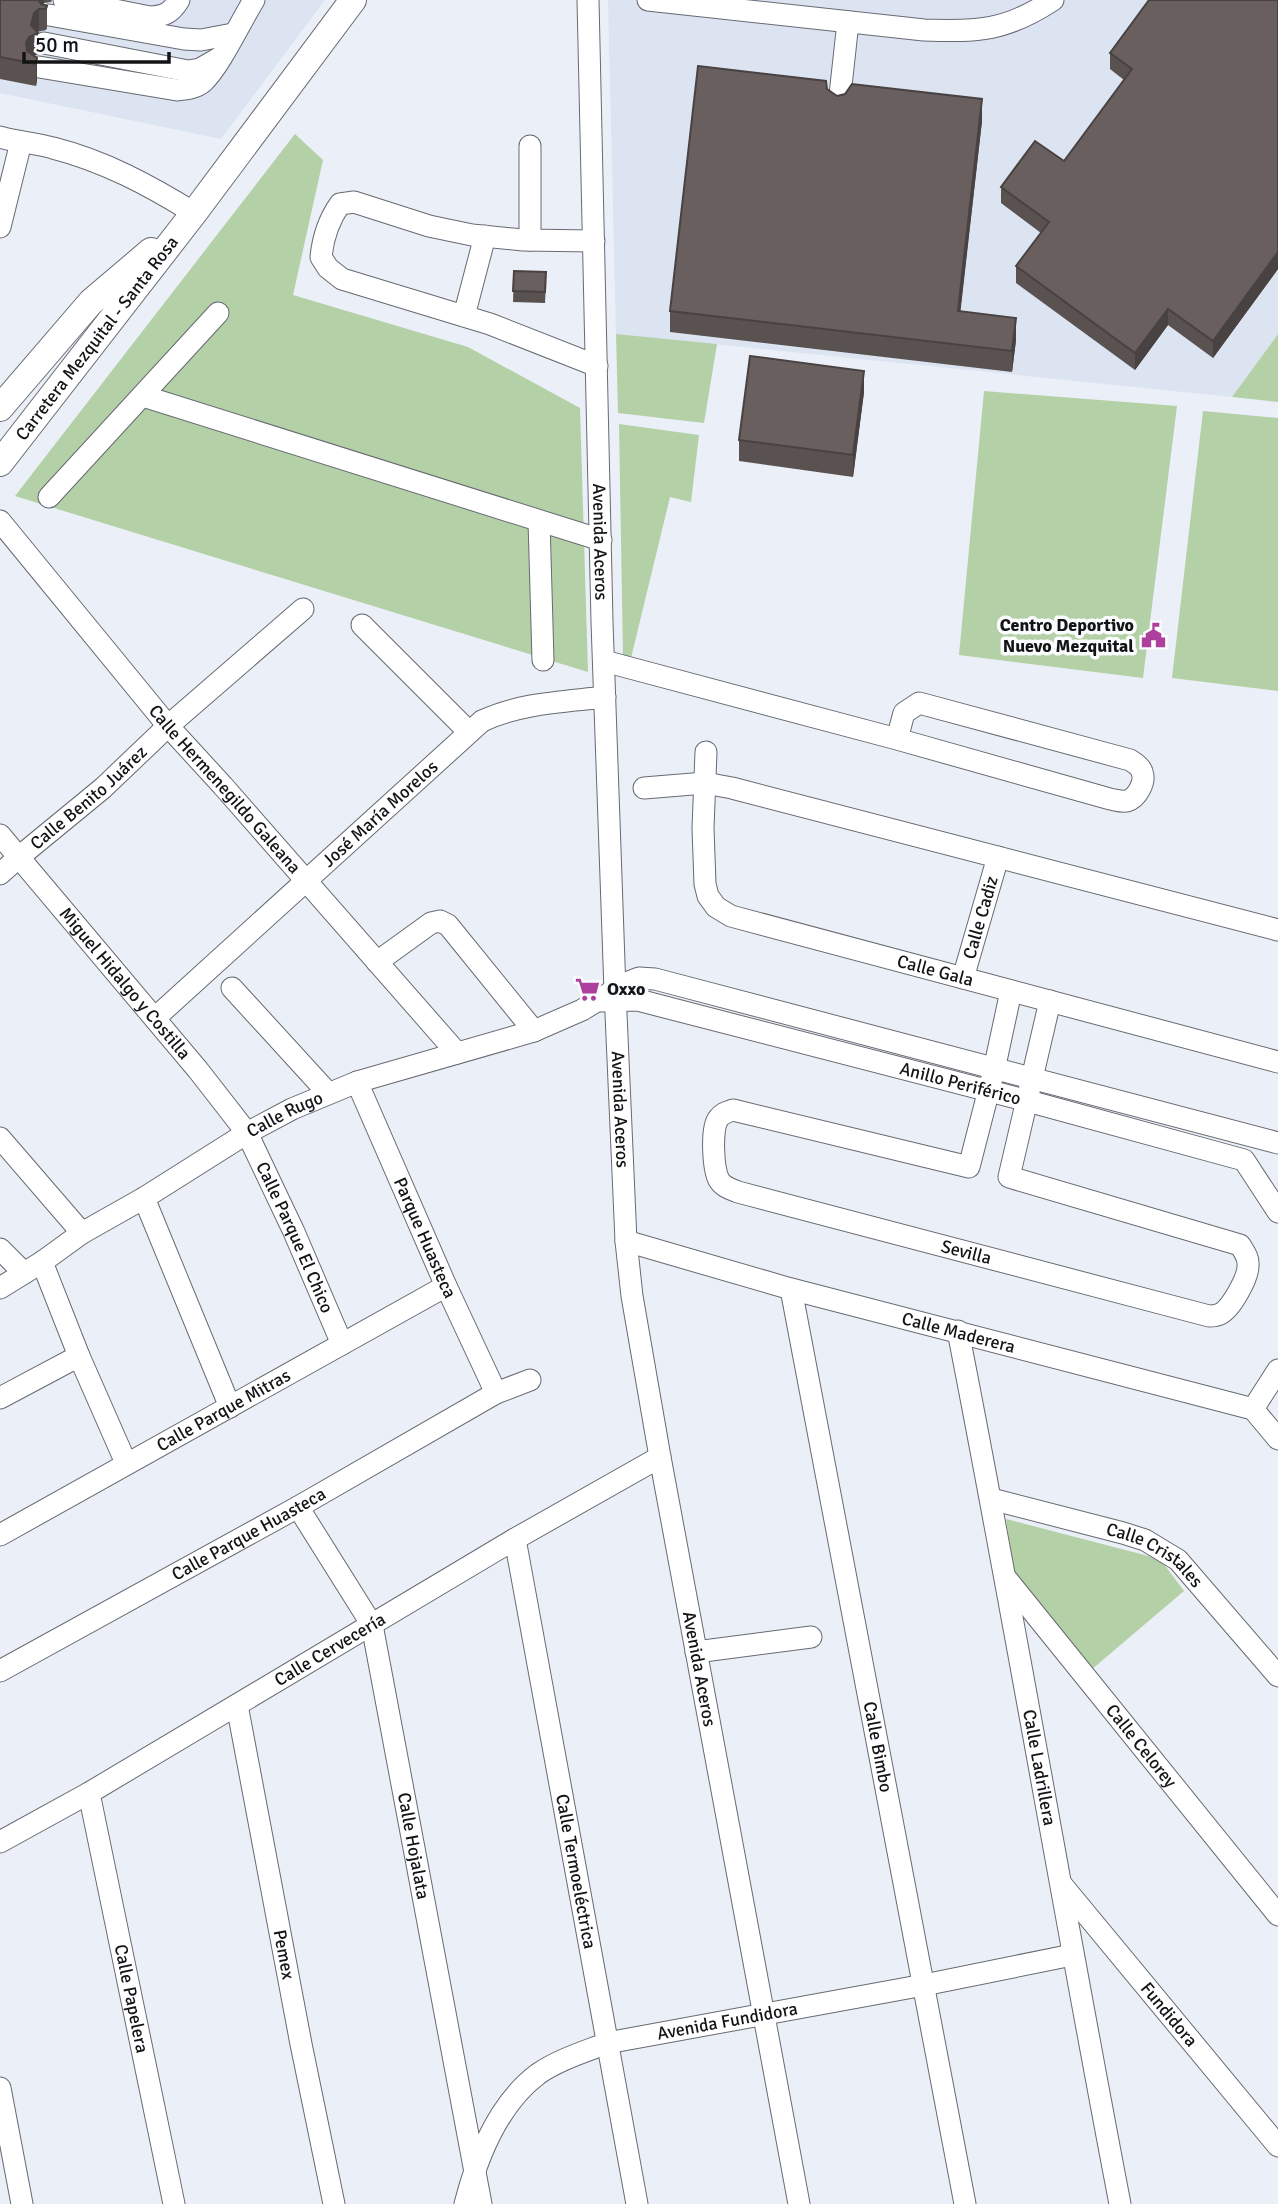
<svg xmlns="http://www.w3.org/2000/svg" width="1278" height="2204" viewBox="0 0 1278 2204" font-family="Signika,sans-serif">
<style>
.built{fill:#dce4f2}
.green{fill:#b4d0a6}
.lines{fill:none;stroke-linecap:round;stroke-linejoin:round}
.minor-casing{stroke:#676a72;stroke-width:23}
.major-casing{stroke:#676a72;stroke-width:28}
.minor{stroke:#fff;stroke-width:21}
.major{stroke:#fff;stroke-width:26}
.wall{fill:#595251}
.shaded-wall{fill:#494242}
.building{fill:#685f5e;stroke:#494242;stroke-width:2}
.labels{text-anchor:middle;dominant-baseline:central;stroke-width:7;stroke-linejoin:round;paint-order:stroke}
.street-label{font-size:18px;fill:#121416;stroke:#fbfcfe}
.poi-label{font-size:18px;font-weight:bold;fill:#121416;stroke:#fbfcfe;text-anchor:end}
</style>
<rect width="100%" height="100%" fill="#ebeff7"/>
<!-- built -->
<g class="built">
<path d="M0 0H325L221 139 0 93Z"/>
<path d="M608 0H1278V334L1232 397 616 334Z"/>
</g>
<!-- green -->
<g class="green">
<path d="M295 134 323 160 293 295 468 347 580 408 588 672 15 496Z"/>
<path d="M616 334 717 344 704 423 618 413Z"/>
<path d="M1278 334V402L1232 397Z"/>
<path d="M984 391 1177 406 1143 678 959 655Z"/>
<path d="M1203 411 1278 418V691L1172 678Z"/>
<path d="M619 424 699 435 691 502 670 497 631 658 623 656Z"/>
<path d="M1006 1519 1160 1559 1184 1591 1091 1670 1015 1578Z"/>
</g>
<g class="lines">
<defs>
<g id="minor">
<path d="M64 0 150 17C165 16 171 13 179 0"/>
<path id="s1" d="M588 0 602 622 615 991 626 1241 632 1296 660 1457 799 2204"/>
<path d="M648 0 924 30C978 32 1006 31 1053 0"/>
<path d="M49 15 184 39 201 40 233 34"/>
<path d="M44 43 188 71 200 69 219 58"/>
<path d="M39 67 177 90C186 89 196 88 203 82 220 66 241 21 254 0"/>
<path d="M839 104 848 22"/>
<path d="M0 137C17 142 36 143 53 148 104 161 149 185 194 213"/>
<path d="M0 227 21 142"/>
<path d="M530 240V146"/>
<path d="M594 241 523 240 472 235 429 226 354 202 340 204C328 221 323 237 321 257L328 268 342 279 490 324 597 366"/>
<path d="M464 316 485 236"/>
<path d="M143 396 601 540"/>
<path d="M49 497 218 313"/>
<path id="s2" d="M0 521 168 726 223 786 457 1053"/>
<path d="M539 521 543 660"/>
<path d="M362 625 469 732"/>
<path d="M604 661 897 739 1110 799C1116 800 1121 802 1127 801 1137 798 1146 782 1142 772 1141 767 1135 763 1130 760L919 703 904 713 897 739"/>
<path id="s3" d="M706 752 703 828 705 884 708 896 716 907 731 916 1278 1062"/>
<path d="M644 788 705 783 732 788 1278 930"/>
<path id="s4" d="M0 835 198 1070 247 1133 294 1232 342 1344"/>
<path id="s5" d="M0 874 19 857 103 788 168 726 303 609"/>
<path d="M377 962 431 923 440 921 448 925 534 1031"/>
<path id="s6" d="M963 978 998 857"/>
<path d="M232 988 328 1093"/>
<path id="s7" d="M1011 991 994 1070 969 1167 733 1110C727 1112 722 1113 718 1119 711 1129 713 1169 719 1180 723 1187 731 1189 738 1192L1209 1316C1213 1316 1216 1316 1220 1314 1231 1309 1248 1278 1248 1266 1249 1257 1244 1252 1240 1245L1009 1177 1050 1001"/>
<path id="s8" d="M602 1001 638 1000 661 1006 1028 1101 1244 1160 1278 1212"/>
<path id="s9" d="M155 1018 482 721C520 703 564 702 605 697"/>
<path id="s10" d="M357 1082 446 1286 496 1393"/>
<path d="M0 1138 82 1233"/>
<path d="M144 1198 230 1407"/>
<path id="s11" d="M626 1241 791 1289 1253 1409 1278 1439"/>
<path d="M0 1249 24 1273"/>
<path d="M42 1262 79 1356 126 1463"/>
<path id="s12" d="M0 1288 42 1262 82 1233 144 1198 247 1133 292 1109 357 1082 534 1031 582 1010 626 983 639 978 655 979 1278 1143"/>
<path id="s13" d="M791 1289 965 2204"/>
<path id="s14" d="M958 1331C1015 1621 1064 1913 1120 2204"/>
<path d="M0 1398 79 1356"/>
<path d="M1253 1409 1278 1370"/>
<path id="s15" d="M991 1499 1123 1533 1145 1540 1178 1560 1278 1676"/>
<path id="s16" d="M298 1507 372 1625 481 2204"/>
<path id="s17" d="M0 1535 446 1286"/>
<path id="s18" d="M515 1539 637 2204"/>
<path id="s19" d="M1005 1577 1278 1915"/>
<path d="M696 1652 811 1637"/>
<path id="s20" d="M0 1671 298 1507 496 1393 530 1380"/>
<path id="s21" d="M237 1705 301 2044 334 2204"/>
<path id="s22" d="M89 1793 174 2204"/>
<path id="s23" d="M0 1842 89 1793 515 1539 660 1457"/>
<path id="s24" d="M1062 1885 1278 2146"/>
<path d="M0 2088 22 2204"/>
<path id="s25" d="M465 2204C477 2157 498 2104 538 2074 558 2060 584 2052 607 2043L924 1985 1072 1955"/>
</g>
<g id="major">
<path d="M0 408 91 302 151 251"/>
<path id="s26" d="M0 463 194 213 353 0"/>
</g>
</defs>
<!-- minor casing -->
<use href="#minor" class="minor-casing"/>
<!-- major casing -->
<use href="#major" class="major-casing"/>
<!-- minor -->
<use href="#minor" class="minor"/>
<!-- major -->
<use href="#major" class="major"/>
</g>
<!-- wall -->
<g class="wall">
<path d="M0 0H52L51 2 44 3 43 5 47 6V28L46 30 37 32 38 54 34 56 37 58V80L36 86 0 79Z"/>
<path d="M1278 0V269L1213 358 1168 325 1135 370 1016 283V266L1041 233 1001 203V187L1064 161 1124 80 1110 69V53Z"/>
<path d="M827 89 837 96 982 121 960 312 1016 340 1012 372 670 332V311Z"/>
<path d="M514 271 546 283 545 303 513 302Z"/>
<path d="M864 392 853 477 739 461V440Z"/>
</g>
<!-- shaded-wall -->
<g class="shaded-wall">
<path d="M36 0H44V3L37 11 39 9V31L34 34 38 33V54L29 58 26 64V43Z"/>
<path d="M37 58V80L36 86V64Z"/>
<path d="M982 99V121L958 333V311Z"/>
<path d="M1278 252V269L1213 358V341Z"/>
<path d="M1168 309V325L1135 370V353Z"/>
<path d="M1016 318V340L1012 372V351Z"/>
<path d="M864 371V392L853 477V455Z"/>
</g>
<!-- building -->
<g class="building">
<path d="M0 0H38L41 4 47 6 46 9H39L34 13 31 25 38 33 29 37 26 43 27 51 37 58 36 64 0 57Z"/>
<path d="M1149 0H1278V252L1213 341 1168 309 1135 353 1016 266 1049 222 1001 187 1035 141 1064 161 1132 69 1110 53Z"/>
<path d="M698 66 826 81 827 89 837 96 845 94 852 84 982 99 958 311 1016 318 1012 351 670 311Z"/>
<path d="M514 271 546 272 545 292 513 291Z"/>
<path d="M750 356 864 371 853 455 739 440Z"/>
</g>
<!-- icons -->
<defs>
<symbol id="civic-bare" viewBox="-9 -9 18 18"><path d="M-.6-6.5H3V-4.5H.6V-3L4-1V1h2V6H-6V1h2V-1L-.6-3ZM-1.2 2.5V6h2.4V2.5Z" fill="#ad3f9d" stroke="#fbfcfe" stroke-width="2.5" paint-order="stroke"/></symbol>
<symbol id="supermarket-bare" viewBox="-9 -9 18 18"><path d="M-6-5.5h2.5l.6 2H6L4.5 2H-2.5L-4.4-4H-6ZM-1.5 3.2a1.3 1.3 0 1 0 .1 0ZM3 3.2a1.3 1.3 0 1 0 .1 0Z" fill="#ad3f9d" stroke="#fbfcfe" stroke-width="2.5" paint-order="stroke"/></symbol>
</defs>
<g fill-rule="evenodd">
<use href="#civic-bare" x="1136" y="618" width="35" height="35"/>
<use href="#supermarket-bare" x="570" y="972" width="35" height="35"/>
</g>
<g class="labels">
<!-- street labels -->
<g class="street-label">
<text stroke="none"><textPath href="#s26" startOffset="158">Carretera Mezquital - Santa Rosa</textPath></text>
<text stroke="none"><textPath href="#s1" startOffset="542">Avenida Aceros</textPath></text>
<text stroke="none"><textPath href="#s2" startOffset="350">Calle Hermenegildo Galeana</textPath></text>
<text stroke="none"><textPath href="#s5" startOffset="117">Calle Benito Juárez</textPath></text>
<text stroke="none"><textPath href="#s9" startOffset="304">José María Morelos</textPath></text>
<text stroke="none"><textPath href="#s6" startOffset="63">Calle Cadiz</textPath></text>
<text stroke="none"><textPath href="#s3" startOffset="387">Calle Gala</textPath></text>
<text stroke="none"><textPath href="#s4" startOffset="194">Miguel Hidalgo y Costilla</textPath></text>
<text stroke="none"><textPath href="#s8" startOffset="369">Anillo Periférico</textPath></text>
<text stroke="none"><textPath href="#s1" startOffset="1110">Avenida Aceros</textPath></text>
<text stroke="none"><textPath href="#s12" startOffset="334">Calle Rugo</textPath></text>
<text stroke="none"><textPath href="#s4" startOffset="502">Calle Parque El Chico</textPath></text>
<text stroke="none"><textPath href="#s10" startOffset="170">Parque Huasteca</textPath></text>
<text stroke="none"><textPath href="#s7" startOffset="763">Sevilla</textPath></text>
<text stroke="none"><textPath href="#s11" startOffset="345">Calle Maderera</textPath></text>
<text stroke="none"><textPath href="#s17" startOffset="256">Calle Parque Mitras</textPath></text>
<text stroke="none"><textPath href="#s20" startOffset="284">Calle Parque Huasteca</textPath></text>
<text stroke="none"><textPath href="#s15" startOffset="175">Calle Cristales</textPath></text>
<text stroke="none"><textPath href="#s23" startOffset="382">Calle Cervecería</textPath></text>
<text stroke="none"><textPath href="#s1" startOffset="1676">Avenida Aceros</textPath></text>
<text stroke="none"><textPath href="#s13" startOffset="466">Calle Bimbo</textPath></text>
<text stroke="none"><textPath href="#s19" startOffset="217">Calle Celorey</textPath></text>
<text stroke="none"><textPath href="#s14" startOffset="444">Calle Ladrillera</textPath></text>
<text stroke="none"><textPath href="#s16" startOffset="364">Calle Hojalata</textPath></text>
<text stroke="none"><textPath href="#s18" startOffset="338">Calle Termoeléctrica</textPath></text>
<text stroke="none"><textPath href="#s21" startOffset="254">Pemex</textPath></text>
<text stroke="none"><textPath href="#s22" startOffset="210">Calle Papelera</textPath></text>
<text stroke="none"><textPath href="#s24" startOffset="168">Fundidora</textPath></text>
<text stroke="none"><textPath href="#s25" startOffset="350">Avenida Fundidora</textPath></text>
</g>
<!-- poi labels -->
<g class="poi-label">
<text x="1134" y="625">Centro Deportivo<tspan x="1134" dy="21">Nuevo Mezquital</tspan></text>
<text x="607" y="989" text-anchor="start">Oxxo</text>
</g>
</g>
<!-- scale -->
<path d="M24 52v10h145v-10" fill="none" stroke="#121416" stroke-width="3.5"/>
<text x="35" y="52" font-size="21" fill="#121416" stroke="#fbfcfe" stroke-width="5" paint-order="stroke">50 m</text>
</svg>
